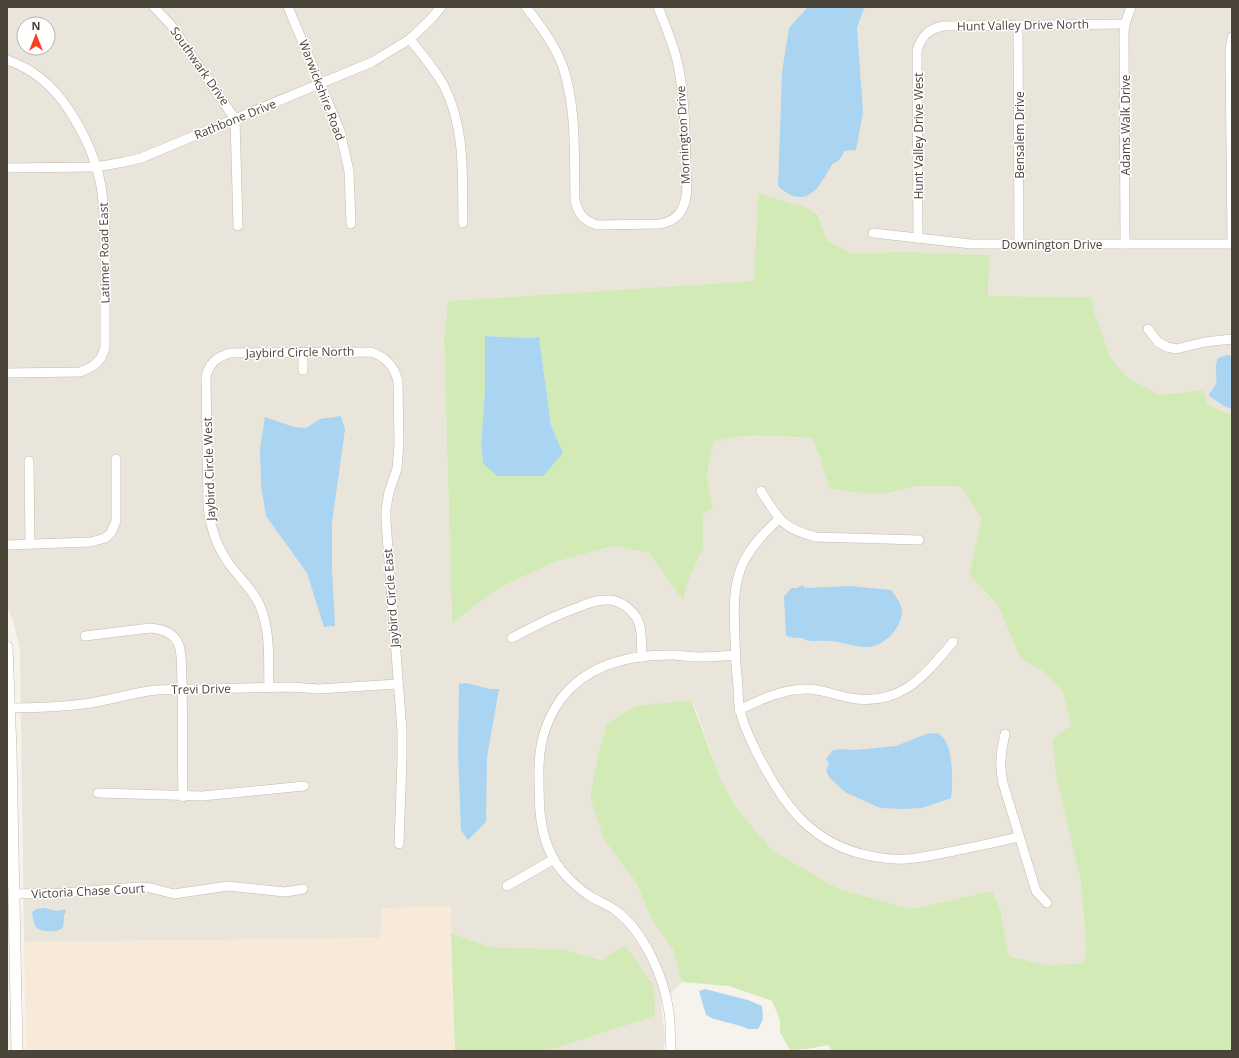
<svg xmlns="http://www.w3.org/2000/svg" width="1239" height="1058" viewBox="0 0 1239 1058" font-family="'Open Sans',sans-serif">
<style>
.residential{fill:#eae5da;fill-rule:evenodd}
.commercial{fill:#f7ead8}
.green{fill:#d2eab5;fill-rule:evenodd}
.water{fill:#a9d4f2}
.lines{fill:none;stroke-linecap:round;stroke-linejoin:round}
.minor-casing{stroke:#c2bbae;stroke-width:10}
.tertiary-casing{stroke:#c2bbae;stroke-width:12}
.minor{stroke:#fff;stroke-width:9}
.tertiary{stroke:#fff;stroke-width:11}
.labels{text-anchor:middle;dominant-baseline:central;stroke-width:3;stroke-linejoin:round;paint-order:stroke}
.street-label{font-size:12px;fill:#4b4439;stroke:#fff}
</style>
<rect width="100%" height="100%" fill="#f6f3ec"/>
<!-- residential -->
<path class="residential" d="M7 7H1232V415L1208 405 1203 390 1160 395 1128 378 1110 357 1093 309 1091 297 988 296 900 252 852 253 827 241 818 213 758 193 755 281 448 301 444 336 452 624 481 601 505 585 555 562 613 546 649 553 683 599 689 579 703 548V514L713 509 707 474 714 442 730 437 767 436 812 438 820 458 889 493 916 486H959L966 494 981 519 969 575 998 605 1020 658 1044 672 1062 690 1071 725 1052 739 1080 878 1084 918 1086 953 1083 963 1047 965 1009 956 1000 908 992 891 911 909 839 889 773 851 737 809 721 780 695 707 691 700 625 866 636 882 651 918 673 950 682 982 661 1004 665 1039 663 1051H547L655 1016 602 960 563 949 491 947 451 933V906L380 938 24 942 20 650 13 620 7 607ZM24 24H48V48H24Z"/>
<!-- commercial -->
<path class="commercial" d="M451 906 455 1051H26L24 942 380 938 382 908Z"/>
<!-- green -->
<g class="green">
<path d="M758 193 807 208 818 214 827 241 852 253 900 252 989 255 988 296 1092 297 1093 309 1110 357 1128 378 1160 395 1203 390 1208 405 1232 415V1051H832L828 1045 807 1049 790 1050 780 1032V1020L772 1001 729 986 682 982 673 950 651 918 636 882 604 839 590 797 599 752 607 724 636 706 691 700 721 780 737 809 773 851 839 889 911 909 992 891 1000 908 1009 956 1047 965 1083 963 1086 953 1084 918 1080 878 1057 780 1052 739 1071 725 1062 690 1044 672 1020 658 998 605 969 575 981 519 966 494 959 486H916L889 493H864L830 489 820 458 812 438C779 437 746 432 714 442L707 474 713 509 703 514V548L689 579 683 600 649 553 613 546 555 562 505 585 481 601 452 624 444 336 448 301 754 281ZM485 336 527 338 539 337 551 425 563 453 483 463 481 447 485 388Z"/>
<path d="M451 933 491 947 563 949 601 960 625 945 654 987 655 1016 547 1051H455Z"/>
</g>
<!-- water -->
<g class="water">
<path d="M808 7H865L861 16 857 28 863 112 856 150 844 151C843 154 841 158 839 160 837 162 834 162 832 165 827 172 824 180 818 187 805 202 792 199 778 186L782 72 789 28Z"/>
<path d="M485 336 527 338 539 337 551 425 563 453 543 476H497L483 463 481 447 485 388Z"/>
<path d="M1227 355 1232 356V409L1224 406 1209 396V393C1224 380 1211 373 1218 358Z"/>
<path d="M341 416 345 429 332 523V570L335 626 324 627 307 573 266 516 261 485 260 449 265 417 294 427 306 428 320 419Z"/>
<path d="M802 585 805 588 851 586 891 590C895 596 902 603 902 612 901 629 883 648 865 647 853 647 841 641 828 641 821 640 813 642 807 640 801 639 807 639 801 638 795 637 791 639 786 635L784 597 791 588H797Z"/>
<path d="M466 683 490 689H499L487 757 486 822 468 840 461 830 458 752 459 684Z"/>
<path d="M938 733C940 735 944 738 945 740 953 752 953 784 951 798L922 808 902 809 880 808 845 792 829 777 826 770 829 764 826 759 833 750 841 749 855 750 896 746 926 734Z"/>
<path d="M44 908 58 911 65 909 66 912C62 917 65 921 63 927 60 933 41 932 37 928 34 925 33 918 32 913 35 908 38 909 44 908Z"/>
<path d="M705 989 748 1000 762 1006 763 1019 758 1029H748L741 1026 714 1019 706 1015 699 991Z"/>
</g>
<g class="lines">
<defs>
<g id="minor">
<path d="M154 7 171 25 235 119 238 226"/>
<path d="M288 7 340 131 349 171 351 224"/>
<path d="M526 7C540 25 555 45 563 67 577 110 574 156 575 200 578 214 584 221 597 225L660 224C670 222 679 218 683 207 689 194 686 178 686 165 685 131 685 98 678 65 674 45 665 25 658 7"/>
<path d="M1018 25 1019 245"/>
<path d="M410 39C421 54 435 69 444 86 466 129 462 177 463 223"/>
<path d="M7 60C34 69 54 87 69 110 84 133 96 159 101 186 105 210 105 234 105 258 105 288 105 317 105 347 102 361 94 367 80 372L7 373"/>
<path d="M7 168 96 167 124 162 141 158 372 62 410 39 431 19 441 7"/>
<path d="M873 233 971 244H1232"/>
<path d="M918 238 917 51C921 37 928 29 943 26L1125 24"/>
<path d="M1125 244 1124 32 1125 24 1131 7"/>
<path d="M1232 244 1230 51 1232 37"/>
<path d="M1148 329 1158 342 1167 347 1176 349 1205 342 1232 339"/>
<path d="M303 352V370"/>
<path d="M29 461 30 544"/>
<path d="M761 491C778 518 782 529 816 537L919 540"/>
<path d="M779 519C765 532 753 544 744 561 732 585 734 612 735 638 735 654 736 670 738 686 738 694 738 703 740 710 743 726 751 740 758 755 781 800 806 838 858 853 873 857 890 860 906 859 922 858 938 854 954 851 975 847 997 842 1019 837"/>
<path d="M7 545 91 542 105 538 111 533 116 521V459"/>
<path d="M85 636 150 628C161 629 173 632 178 643 183 654 181 668 182 680 183 719 182 758 183 797"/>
<path d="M512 638C534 626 556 615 579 607 588 603 596 600 606 600 618 599 629 607 636 617 643 628 641 644 642 657"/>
<path d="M269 688C268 660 271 632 260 606 253 589 240 579 230 565 216 546 210 527 208 505L206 377C209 363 217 357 230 353L371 352C386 357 394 366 398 381L399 444 397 469 389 492 386 509V522L402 731V760L399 844"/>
<path d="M7 708C32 708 58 707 84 704 108 701 131 693 156 690L291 687 319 689 397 684"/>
<path d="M739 710C760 700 782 689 806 689 821 689 835 695 850 698 901 707 924 676 953 642"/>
<path d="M1005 734C1001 752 999 766 1003 783L1036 891 1047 903"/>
<path d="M98 793 202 796 304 786"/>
<path d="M507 886 554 859"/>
<path d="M14 894 63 893 138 887 151 888 174 894 228 886 285 892 303 889"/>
<path d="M671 1051C670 1038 671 1024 669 1012 664 977 644 931 615 910 608 905 600 902 593 898 578 889 562 874 553 858 538 830 539 801 539 769 539 743 546 720 561 699 588 663 632 654 675 655 683 656 691 657 699 657 711 657 723 656 735 655"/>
</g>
<path id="tertiary" d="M7 647 11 751 17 1051"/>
</defs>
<!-- minor casing -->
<use href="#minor" class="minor-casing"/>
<!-- tertiary casing -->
<use href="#tertiary" class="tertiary-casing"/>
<!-- minor -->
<use href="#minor" class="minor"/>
<!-- tertiary -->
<use href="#tertiary" class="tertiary"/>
</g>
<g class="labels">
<!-- street labels -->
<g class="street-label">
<text transform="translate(1023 25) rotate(-1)">Hunt Valley Drive North</text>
<text transform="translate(200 66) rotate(55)">Southwark Drive</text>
<text transform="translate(322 90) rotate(69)">Warwickshire Road</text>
<text transform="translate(235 119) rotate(-22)">Rathbone Drive</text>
<text transform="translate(1125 125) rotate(-90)">Adams Walk Drive</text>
<text transform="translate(683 135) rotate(-93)">Mornington Drive</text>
<text transform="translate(1019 135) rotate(-90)">Bensalem Drive</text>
<text transform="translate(918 136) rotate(-90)">Hunt Valley Drive West</text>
<text x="1052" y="244">Downington Drive</text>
<text transform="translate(104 253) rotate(-91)">Latimer Road East</text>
<text transform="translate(300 352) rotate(-1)">Jaybird Circle North</text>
<text transform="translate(209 469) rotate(-92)">Jaybird Circle West</text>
<text transform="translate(391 598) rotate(-94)">Jaybird Circle East</text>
<text transform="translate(201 689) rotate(-1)">Trevi Drive</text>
<text transform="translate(88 891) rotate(-3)">Victoria Chase Court</text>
</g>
</g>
<!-- border -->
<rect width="1239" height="1058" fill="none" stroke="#4b4439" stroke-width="16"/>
<!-- north arrow -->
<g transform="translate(36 36)"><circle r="19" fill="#ffffff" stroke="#b7b4b0"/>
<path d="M0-3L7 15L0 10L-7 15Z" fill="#fc3f1d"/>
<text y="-6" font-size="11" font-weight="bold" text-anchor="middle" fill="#4b4439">N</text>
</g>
</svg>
